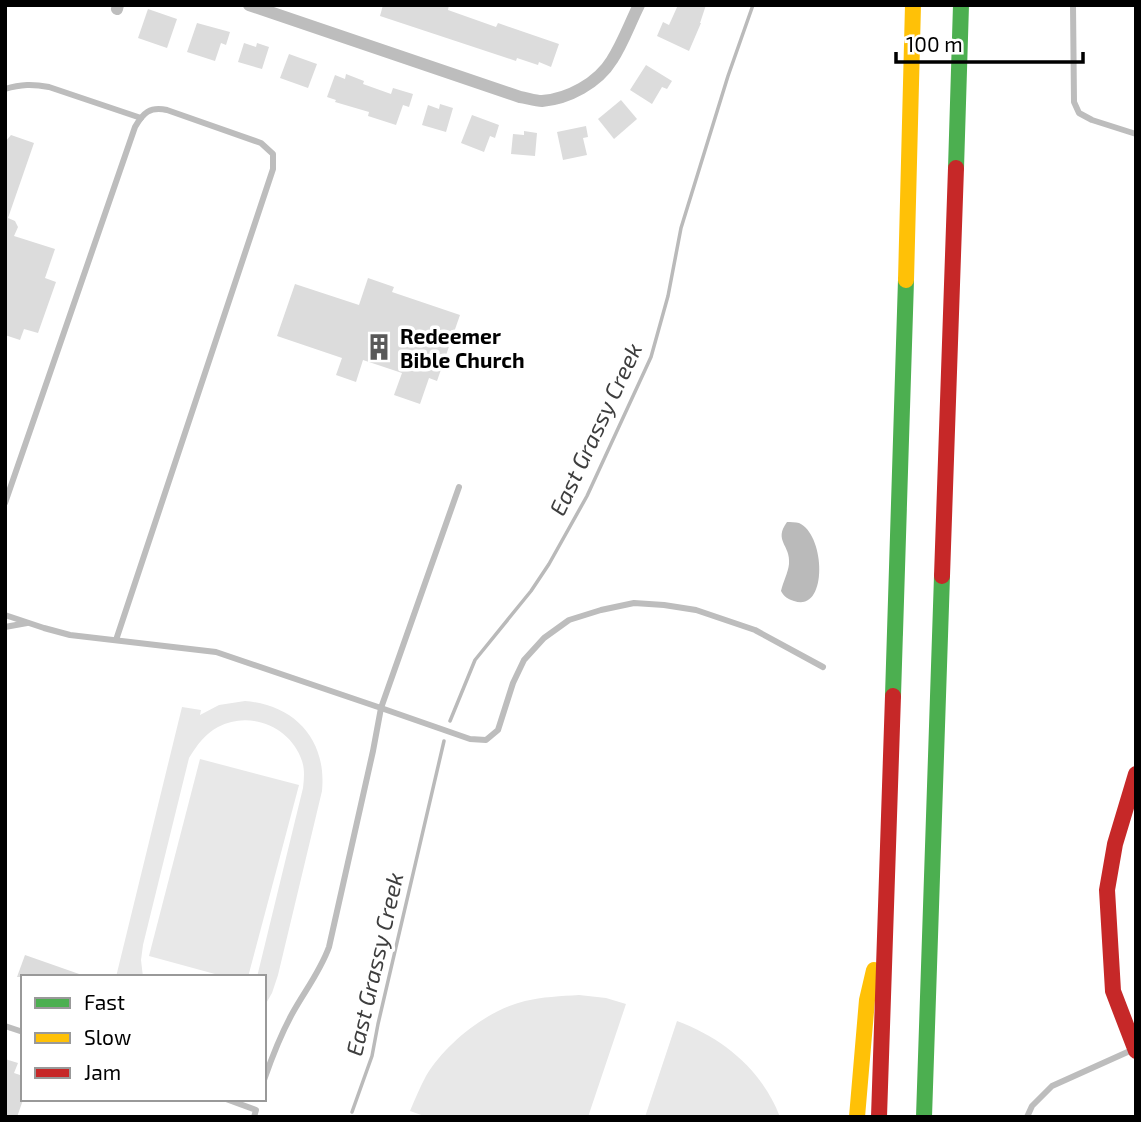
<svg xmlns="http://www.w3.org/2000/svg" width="1141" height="1122" viewBox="0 0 1141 1122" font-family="'Exo 2',sans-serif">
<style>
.garden{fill:#e8e8e8}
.water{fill:#bababa}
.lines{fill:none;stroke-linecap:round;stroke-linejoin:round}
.stream{stroke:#bababa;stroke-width:3.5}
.building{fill:#dcdcdc}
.lane{stroke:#bdbdbd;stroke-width:6}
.street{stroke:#bdbdbd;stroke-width:12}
.fast{stroke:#4caf50;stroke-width:16}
.slow{stroke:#ffc107;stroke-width:16}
.jam{stroke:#c62828;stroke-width:16}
.labels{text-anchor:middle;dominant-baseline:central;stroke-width:7;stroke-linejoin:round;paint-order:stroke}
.poi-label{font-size:21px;font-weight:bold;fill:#000;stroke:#fff;text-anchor:start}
.water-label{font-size:23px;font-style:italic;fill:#3e3e3e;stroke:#fff}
</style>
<rect width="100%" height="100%" fill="#fff"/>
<!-- garden -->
<g class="garden">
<path d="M245 701C295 705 327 740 322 791L278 975 272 993 264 1007V977H257L303 788C304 779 305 770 302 761 291 727 250 710 218 727 205 734 197 745 189 758L143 945 141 960 143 977H116L182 707 201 710 200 715 219 705Z"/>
<path d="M200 759 299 785 248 977H226L149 956Z"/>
<path d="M579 995 606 998 626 1004 588 1117H427L410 1111C415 1099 420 1087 426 1076 446 1043 487 1010 525 1001 542 997 561 996 579 995Z"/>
<path d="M677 1021C723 1038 762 1070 780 1117H645Z"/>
</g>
<!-- water -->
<path class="water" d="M787 522C790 522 796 522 799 523 826 535 828 613 794 601 788 599 784 597 781 591 783 582 788 573 789 564 791 545 773 541 787 522Z"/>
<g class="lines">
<!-- stream -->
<g class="stream">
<path d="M450 721 475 660 531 591 549 564 587 496 651 357 668 296 681 228 728 76 753 5"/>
<path d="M352 1112 372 1056 378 1024 444 741"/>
</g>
</g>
<!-- building -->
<g class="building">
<path d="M383 5H449L448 10 496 27 498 23 559 44 551 67 539 62 538 65 517 58 516 61 380 16Z"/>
<path d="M678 5H706L700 23H701L689 51 657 36 663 22 669 25Z"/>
<path d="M148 9 177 19 167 48 138 38Z"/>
<path d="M197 23 230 32 226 45 221 43 215 61 187 52Z"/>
<path d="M244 43 256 47 257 43 269 47 262 69 238 62Z"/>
<path d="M289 54 317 64 308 88 280 78Z"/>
<path d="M646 65 672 81 667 89 662 87 652 104 630 90Z"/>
<path d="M346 74 364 81 363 84 391 94 393 88 413 94 409 107 403 105 396 125 368 116 369 112 335 102 336 100 327 97 335 75 345 79Z"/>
<path d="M621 100 637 119 614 139 598 119Z"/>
<path d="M440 104 453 108 446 132 422 125 428 105 439 109Z"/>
<path d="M472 115 499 125 495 138 490 136 484 152 461 143Z"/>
<path d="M586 126 588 137 583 138 587 155 563 160 557 132Z"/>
<path d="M524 131 537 133 535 156 511 154 513 134 524 135Z"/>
<path d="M11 135 34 143 8 218 15 221 18 227 14 236 55 249 45 278 56 282 38 333 24 329 20 340 5 335V142Z"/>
<path d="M368 278 394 287 392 292 460 315 437 381 429 378 420 404 394 395 402 373 363 360 356 382 336 375 342 358 277 336 295 284 359 305Z"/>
<path d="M25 955 82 975V977H17Z"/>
<path d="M5 1059 18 1063 14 1073 23 1076V1100L17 1117H5Z"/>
</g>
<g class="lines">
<!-- lane -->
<g class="lane">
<path d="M1073 5 1074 102 1079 113 1092 120 1136 134"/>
<path d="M5 89C21 84 33 84 49 87L141 118"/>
<path d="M459 487 381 708 470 739 486 740 498 730 513 683 524 660 544 638 569 620 601 610 634 603 664 605 696 610 755 630 823 667"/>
<path d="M5 503 135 127C143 113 150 106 167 110L261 143 273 154V169L116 640"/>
<path d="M5 615 44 628 70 635 216 652 381 708 373 751 329 947C320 972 304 992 292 1014 280 1036 272 1057 264 1080"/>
<path d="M5 627 27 623"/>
<path d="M5 1026 23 1032"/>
<path d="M226 1099 256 1110 254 1117"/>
<path d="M1027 1117 1032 1106 1052 1086 1132 1050"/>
</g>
<!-- street -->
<g class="street">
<path d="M249 5 520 97C527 98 535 101 542 101 568 99 598 83 612 60 623 43 630 23 639 5"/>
<path d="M117 9 118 5"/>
</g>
<!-- fast -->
<g class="fast">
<path d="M956 168 961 5"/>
<path d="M893 696 906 280"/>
<path d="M924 1117 942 576"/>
</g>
<!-- slow -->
<g class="slow">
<path d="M906 280 913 5"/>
<path d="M857 1117 867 1000 874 970"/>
</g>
<!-- jam -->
<g class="jam">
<path d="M942 576 956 168"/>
<path d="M1136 774 1115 844 1107 890 1113 991 1136 1051"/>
<path d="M879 1117 893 696"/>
</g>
</g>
<!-- icons -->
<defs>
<symbol id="building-bare" viewBox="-9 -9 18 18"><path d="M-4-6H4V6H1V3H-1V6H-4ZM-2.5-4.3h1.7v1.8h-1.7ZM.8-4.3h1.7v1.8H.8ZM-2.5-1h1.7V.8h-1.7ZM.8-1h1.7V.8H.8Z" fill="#595959" stroke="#fff" stroke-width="2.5" paint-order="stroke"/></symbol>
</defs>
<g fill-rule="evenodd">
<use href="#building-bare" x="360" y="328" width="38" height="38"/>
</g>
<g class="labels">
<!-- poi labels -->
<g class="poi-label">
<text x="400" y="335">Redeemer<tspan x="400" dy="24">Bible Church</tspan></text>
</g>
<!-- water labels -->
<g class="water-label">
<text transform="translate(595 429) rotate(-65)">East Grassy Creek</text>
<text transform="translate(374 964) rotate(-77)">East Grassy Creek</text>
</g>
</g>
<!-- border -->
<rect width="1141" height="1122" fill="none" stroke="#000000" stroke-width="14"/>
<!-- legend -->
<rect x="21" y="975" width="245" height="126" fill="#ffffff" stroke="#999999" stroke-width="2"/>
<rect x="35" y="998" width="35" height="10" fill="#4caf50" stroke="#999999" stroke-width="2"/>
<text x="84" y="1010" font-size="21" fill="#000000">Fast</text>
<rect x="35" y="1033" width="35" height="10" fill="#ffc107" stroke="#999999" stroke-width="2"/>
<text x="84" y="1045" font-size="21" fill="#000000">Slow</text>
<rect x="35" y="1068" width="35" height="10" fill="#c62828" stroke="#999999" stroke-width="2"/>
<text x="84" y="1080" font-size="21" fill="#000000">Jam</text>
<!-- scale -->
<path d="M896 52v10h187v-10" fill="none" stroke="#000000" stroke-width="3.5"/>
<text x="906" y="52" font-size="21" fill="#000000" stroke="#ffffff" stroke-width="5" paint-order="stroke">100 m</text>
</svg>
